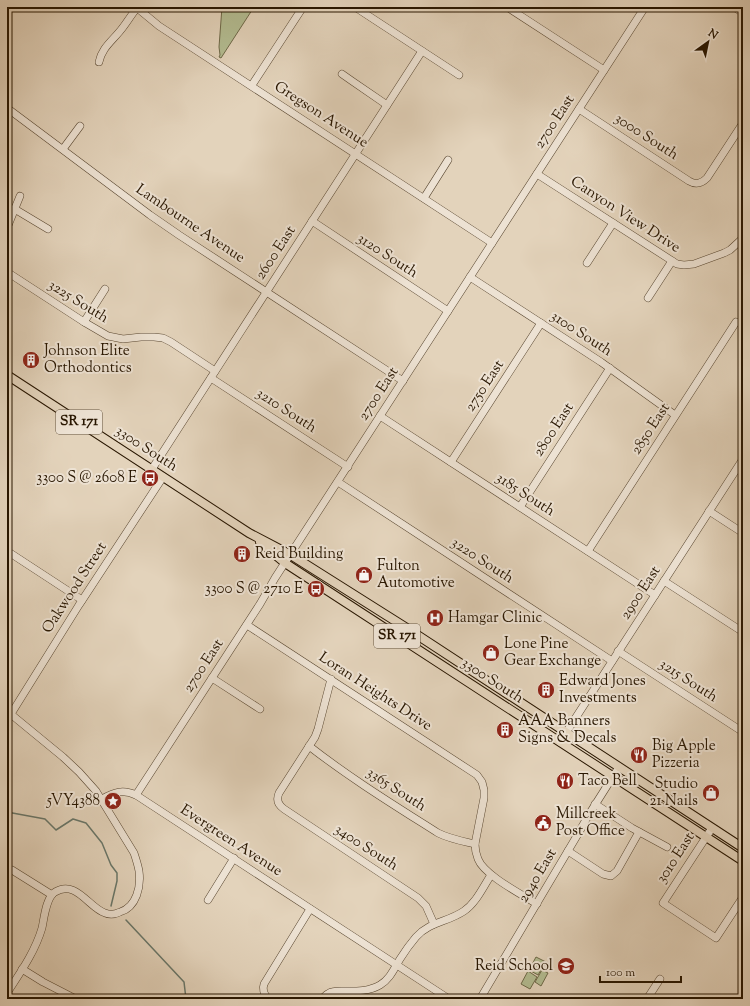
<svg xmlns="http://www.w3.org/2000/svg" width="750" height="1006" viewBox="0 0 750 1006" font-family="'Sorts Mill Goudy',serif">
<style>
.green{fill:#b3bc91;stroke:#6e6948}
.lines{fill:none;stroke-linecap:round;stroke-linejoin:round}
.stream{stroke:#69776a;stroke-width:1.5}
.minor-casing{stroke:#57452f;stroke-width:8}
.major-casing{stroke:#281600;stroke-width:10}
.minor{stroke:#ede2d3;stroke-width:7}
.major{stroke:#e3d3bb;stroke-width:8}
.labels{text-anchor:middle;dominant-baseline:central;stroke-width:4;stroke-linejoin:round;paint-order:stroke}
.shield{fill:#ede2d3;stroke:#63533f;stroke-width:1}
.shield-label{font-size:14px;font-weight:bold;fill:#281600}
.street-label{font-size:15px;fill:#281600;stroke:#ede2d3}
.poi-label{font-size:15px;fill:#281600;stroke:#ede2d3;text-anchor:start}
</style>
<rect width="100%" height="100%" fill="#e3d3bb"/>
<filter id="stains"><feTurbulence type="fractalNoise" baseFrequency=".005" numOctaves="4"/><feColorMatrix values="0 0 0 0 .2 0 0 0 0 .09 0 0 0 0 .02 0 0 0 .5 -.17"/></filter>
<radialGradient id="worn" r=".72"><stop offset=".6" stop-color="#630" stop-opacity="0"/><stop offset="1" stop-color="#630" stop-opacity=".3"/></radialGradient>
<!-- green -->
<g class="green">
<path d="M222 7H254L221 58 219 57 220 55 219 47Z"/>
<path d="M536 957 546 962 538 975 529 970Z"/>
<path d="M542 970 548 973 541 986 535 982Z"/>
<path d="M528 971 537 977 530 989 521 984Z"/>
</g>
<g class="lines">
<!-- stream -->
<g class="stream">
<path d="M7 812 45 819 56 830 73 819 86 823 102 843 111 865 117 873V881L111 906"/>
<path d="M126 920 184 982 186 999"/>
</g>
<defs>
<g id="minor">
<path d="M136 7 159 26 492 243"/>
<path d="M355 7 459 75"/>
<path d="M507 7 604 70"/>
<path d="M734 7 743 13"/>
<path d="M99 62C102 48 111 42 120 31 126 24 131 15 137 8"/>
<path d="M342 74 352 81 387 105"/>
<path d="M252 85 303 7"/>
<path d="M7 108 150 215 179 235 403 381"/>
<path d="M579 109 689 181C696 185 701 184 707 178L743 123"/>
<path d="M63 149 80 126"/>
<path d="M537 174 677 264 684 265 694 264 724 253 730 250 743 238"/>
<path d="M424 198 448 160"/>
<path d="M14 209 18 211 48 229"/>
<path d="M312 221 448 311"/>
<path d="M7 228 20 196"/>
<path d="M587 263 613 223"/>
<path d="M7 272 84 322 108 336 123 339 141 337H154L163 338 171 342 215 371"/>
<path d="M470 277 601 362 675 415"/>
<path d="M648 298 672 261"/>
<path d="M84 322 105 289"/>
<path d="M211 378 348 467"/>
<path d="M380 416 655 595"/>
<path d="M451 462 541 323"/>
<path d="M152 469 422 51"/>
<path d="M338 482 612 661"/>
<path d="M520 507 610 368"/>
<path d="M709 511 743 533"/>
<path d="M7 551 82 600"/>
<path d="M588 551 736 322"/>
<path d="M664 581 743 632"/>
<path d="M247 625 477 775 482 782 484 790V798L475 844C475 849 476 854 478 859 484 875 521 894 537 904"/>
<path d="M618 651 743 732"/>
<path d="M212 678 260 709"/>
<path d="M331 679 318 729 315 737 279 793C276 800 278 805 284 809L418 898 426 906 434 924"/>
<path d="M7 711 63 757 79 772 96 791 134 853C136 859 138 865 139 871 141 886 137 907 120 912 116 914 110 915 105 913 89 908 76 879 55 892 46 897 44 919 42 928 35 952 20 973 7 993"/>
<path d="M11 714 79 605 163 477"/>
<path d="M560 742 743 459"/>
<path d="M309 746C350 778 394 805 438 833 450 839 462 841 475 844"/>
<path d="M136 795 260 604 275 578 645 7"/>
<path d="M102 799C114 792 123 789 136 795L449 999"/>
<path d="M595 804 632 828 667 847"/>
<path d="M712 828 663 903 716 938 743 897"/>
<path d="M568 851 603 874 611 876 617 871 639 832"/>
<path d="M7 868 12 870 52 895"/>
<path d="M208 900 234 858"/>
<path d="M22 969 43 982 76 999"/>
<path d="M268 999C264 994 262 990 264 984L310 909"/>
<path d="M322 999C324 997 326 994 329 993 332 991 337 991 341 991 354 991 368 992 380 985 390 979 394 969 400 959 405 951 410 944 416 937 429 922 448 922 464 911 476 903 483 887 491 875"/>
<path d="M480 999 578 834 588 816 619 767"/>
<path d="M647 999 660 979"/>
</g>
<g id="major">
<path d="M7 375 249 533 291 555 405 627 743 848"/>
<path d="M260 542 285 563 743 861"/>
</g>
</defs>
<!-- minor casing -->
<use href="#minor" class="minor-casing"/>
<!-- major casing -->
<use href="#major" class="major-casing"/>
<!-- minor -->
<use href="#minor" class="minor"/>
<!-- major -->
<use href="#major" class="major"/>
</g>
<!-- icons -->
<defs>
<symbol id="building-disc" viewBox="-11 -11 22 22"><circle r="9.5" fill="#8f2418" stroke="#ede2d3"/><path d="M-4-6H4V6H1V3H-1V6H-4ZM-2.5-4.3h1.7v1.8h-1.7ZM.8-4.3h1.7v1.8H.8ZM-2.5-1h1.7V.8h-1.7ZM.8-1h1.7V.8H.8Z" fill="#fff"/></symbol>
<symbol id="bus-disc" viewBox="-11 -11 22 22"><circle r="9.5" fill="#8f2418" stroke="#ede2d3"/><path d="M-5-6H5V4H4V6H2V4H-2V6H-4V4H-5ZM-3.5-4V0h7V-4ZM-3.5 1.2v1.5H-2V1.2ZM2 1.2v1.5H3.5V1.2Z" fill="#fff"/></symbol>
<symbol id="shop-disc" viewBox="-11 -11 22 22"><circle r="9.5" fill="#8f2418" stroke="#ede2d3"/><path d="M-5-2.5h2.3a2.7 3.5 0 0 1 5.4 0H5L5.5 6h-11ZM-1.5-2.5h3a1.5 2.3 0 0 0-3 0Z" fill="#fff"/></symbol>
<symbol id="hospital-disc" viewBox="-11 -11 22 22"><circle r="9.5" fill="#8f2418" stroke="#ede2d3"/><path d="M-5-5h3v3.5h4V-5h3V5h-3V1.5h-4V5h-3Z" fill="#fff"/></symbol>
<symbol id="restaurant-disc" viewBox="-11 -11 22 22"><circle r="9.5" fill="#8f2418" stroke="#ede2d3"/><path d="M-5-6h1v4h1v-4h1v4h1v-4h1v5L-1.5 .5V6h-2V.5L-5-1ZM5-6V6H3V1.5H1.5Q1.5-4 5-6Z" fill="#fff"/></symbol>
<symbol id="sight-disc" viewBox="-11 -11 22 22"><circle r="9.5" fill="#8f2418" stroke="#ede2d3"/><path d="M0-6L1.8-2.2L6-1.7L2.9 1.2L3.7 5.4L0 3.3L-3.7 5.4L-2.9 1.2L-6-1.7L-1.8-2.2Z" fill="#fff"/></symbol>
<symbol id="civic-disc" viewBox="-11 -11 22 22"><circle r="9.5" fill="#8f2418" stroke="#ede2d3"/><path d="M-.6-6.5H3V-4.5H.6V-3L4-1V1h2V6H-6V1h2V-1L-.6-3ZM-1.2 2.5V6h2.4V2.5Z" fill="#fff"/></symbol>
<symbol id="school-disc" viewBox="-11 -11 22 22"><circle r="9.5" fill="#8f2418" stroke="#ede2d3"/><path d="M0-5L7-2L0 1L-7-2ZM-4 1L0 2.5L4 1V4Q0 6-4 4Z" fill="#fff"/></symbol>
</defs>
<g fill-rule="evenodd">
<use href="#building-disc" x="21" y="350" width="20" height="20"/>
<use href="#bus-disc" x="140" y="468" width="20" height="20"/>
<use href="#building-disc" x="232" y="544" width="20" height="20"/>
<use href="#shop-disc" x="354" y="565" width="20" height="20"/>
<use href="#bus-disc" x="306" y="579" width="20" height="20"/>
<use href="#hospital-disc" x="425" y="608" width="20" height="20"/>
<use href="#shop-disc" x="481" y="643" width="20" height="20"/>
<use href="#building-disc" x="536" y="680" width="20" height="20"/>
<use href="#building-disc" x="495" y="720" width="20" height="20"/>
<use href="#restaurant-disc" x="629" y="745" width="20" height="20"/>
<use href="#restaurant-disc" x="555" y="771" width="20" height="20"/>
<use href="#shop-disc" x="701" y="783" width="20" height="20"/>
<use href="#sight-disc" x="103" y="791" width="20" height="20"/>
<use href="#civic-disc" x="533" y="813" width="20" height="20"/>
<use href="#school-disc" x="556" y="956" width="20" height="20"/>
</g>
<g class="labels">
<!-- shield labels -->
<g class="shield">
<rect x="56" y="410" width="46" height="24" rx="3"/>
<rect x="374" y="624" width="46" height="24" rx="3"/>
</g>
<g class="shield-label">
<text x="79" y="422">SR 171</text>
<text x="397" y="636">SR 171</text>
</g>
<!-- street labels -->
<g class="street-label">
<text transform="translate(321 115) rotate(33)">Gregson Avenue</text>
<text transform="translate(555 122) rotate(-57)">2700 East</text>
<text transform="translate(646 137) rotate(33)">3000 South</text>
<text transform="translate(625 215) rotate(33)">Canyon View Drive</text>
<text transform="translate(190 224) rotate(34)">Lambourne Avenue</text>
<text transform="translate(276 253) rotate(-57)">2600 East</text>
<text transform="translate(387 256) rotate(33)">3120 South</text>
<text transform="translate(78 302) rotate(32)">3225 South</text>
<text transform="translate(581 334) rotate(33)">3100 South</text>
<text transform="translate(485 386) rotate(-57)">2750 East</text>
<text transform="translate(379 394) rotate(-57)">2700 East</text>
<text transform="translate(286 411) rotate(33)">3210 South</text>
<text transform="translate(651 429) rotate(-57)">2850 East</text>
<text transform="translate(554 430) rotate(-57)">2800 East</text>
<text transform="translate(146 449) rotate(33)">3300 South</text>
<text transform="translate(525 495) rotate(33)">3185 South</text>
<text transform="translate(482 561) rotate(33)">3220 South</text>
<text transform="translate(75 588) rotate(-57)">Oakwood Street</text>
<text transform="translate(641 593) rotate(-57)">2900 East</text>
<text transform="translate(204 666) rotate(-57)">2700 East</text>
<text transform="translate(492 681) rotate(33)">3300 South</text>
<text transform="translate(688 681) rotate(33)">3215 South</text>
<text transform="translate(375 692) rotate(33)">Loran Heights Drive</text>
<text transform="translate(396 790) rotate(33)">3365 South</text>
<text transform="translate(231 841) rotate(33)">Evergreen Avenue</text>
<text transform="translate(366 848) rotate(33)">3400 South</text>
<text transform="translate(676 858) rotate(-57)">3010 East</text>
<text transform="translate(538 876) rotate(-59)">2940 East</text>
</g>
<!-- poi labels -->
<g class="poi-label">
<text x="44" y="351">Johnson Elite<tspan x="44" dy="17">Orthodontics</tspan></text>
<text x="137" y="478" text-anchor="end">3300 S @ 2608 E</text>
<text x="255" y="554">Reid Building</text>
<text x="377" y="566">Fulton<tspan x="377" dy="17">Automotive</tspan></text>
<text x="303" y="589" text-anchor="end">3300 S @ 2710 E</text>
<text x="448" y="618">Hamgar Clinic</text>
<text x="504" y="644">Lone Pine<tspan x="504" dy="17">Gear Exchange</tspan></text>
<text x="559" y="681">Edward Jones<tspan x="559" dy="17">Investments</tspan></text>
<text x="518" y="721">AAA Banners<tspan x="518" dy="17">Signs &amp; Decals</tspan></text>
<text x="652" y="746">Big Apple<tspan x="652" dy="17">Pizzeria</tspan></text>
<text x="578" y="781">Taco Bell</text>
<text x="698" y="784" text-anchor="end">Studio<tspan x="698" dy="17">21 Nails</tspan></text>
<text x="100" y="801" text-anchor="end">5VY4388</text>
<text x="556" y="814">Millcreek<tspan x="556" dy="17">Post Office</tspan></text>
<text x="553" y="966" text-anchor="end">Reid School</text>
</g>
</g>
<!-- margin -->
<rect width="750" height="1006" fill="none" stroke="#e3d3bb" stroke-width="24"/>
<rect x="8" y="8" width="734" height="990" fill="none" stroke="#281600" stroke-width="2"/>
<rect x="12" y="12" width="726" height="982" fill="none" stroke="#281600"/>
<!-- north arrow -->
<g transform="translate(708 42) rotate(33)" stroke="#ede2d3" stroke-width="3" paint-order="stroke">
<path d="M0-3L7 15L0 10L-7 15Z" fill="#281600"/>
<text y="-6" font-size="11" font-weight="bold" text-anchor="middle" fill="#281600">N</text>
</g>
<!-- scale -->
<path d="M600 976v6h81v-6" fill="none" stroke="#281600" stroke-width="2"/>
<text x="606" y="976" font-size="12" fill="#281600" stroke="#ede2d3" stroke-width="3" paint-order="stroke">100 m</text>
<rect width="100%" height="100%" filter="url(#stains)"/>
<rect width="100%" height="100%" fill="url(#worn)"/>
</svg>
